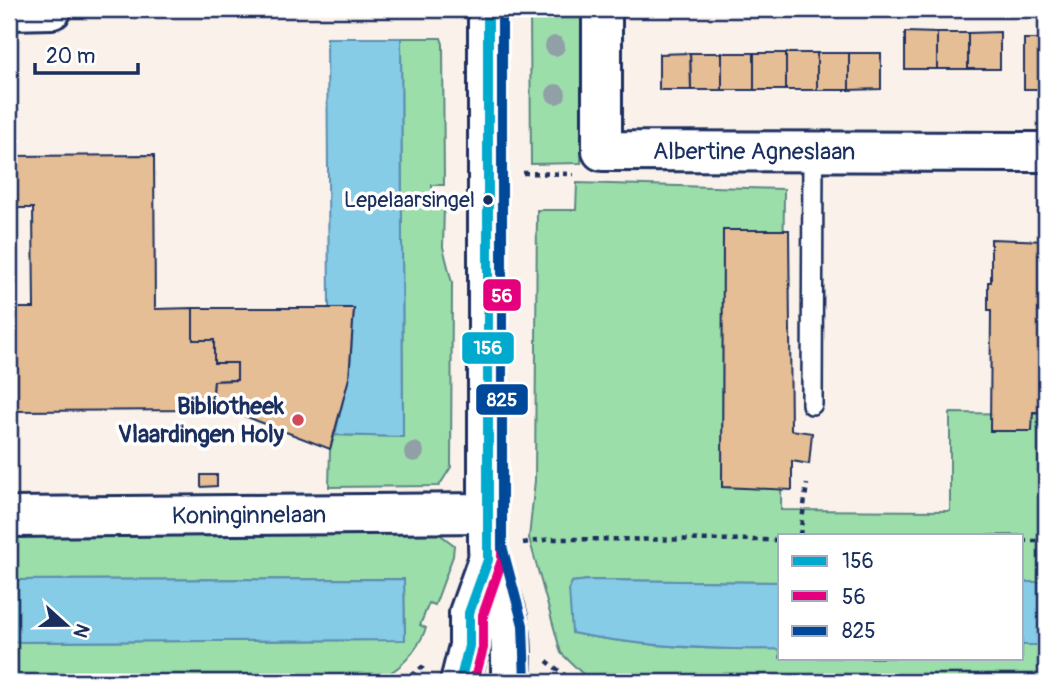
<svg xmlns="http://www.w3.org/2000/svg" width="1055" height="691" viewBox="0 0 1055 691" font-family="Pangolin,sans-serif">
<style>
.green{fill:#9cdea9;stroke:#5c8684;stroke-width:2}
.water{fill:#86cce7;stroke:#5b8db0;stroke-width:2}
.building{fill:#e5be95;stroke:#1b2f5e;stroke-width:2}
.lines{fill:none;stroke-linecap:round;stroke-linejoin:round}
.lane-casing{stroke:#1b2f5e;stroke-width:24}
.street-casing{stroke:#1b2f5e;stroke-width:44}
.path{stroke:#1b2f5e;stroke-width:4.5;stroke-dasharray:5 5;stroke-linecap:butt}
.lane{stroke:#fff;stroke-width:19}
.street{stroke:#fff;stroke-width:38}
.bus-1-casing{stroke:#fff;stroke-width:16}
.bus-2-casing{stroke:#fff;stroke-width:16}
.bus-3-casing{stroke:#fff;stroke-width:16}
.bus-1{stroke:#00a9ce;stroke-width:10}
.bus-2{stroke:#e5007d;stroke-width:10}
.bus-3{stroke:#004899;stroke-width:10}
.tree{fill:#919fa7}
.bus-dot{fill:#1b2f5e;stroke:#fff;stroke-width:2.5}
.poi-dot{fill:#d1495b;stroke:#fff;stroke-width:2.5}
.labels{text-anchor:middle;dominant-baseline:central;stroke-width:7;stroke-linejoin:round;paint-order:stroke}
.bus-label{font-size:22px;fill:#1b2f5e;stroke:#fff;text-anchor:end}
.street-label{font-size:24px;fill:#1b2f5e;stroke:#fff}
.poi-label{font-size:24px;font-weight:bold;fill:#1b2f5e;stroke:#fff;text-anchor:end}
.line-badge{stroke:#fff;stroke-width:2.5}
.badge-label{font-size:19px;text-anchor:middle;font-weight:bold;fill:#fff}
</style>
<rect width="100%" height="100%" fill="#faf2ea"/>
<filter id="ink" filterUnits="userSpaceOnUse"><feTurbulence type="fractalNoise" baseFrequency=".0143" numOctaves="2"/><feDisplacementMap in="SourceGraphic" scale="14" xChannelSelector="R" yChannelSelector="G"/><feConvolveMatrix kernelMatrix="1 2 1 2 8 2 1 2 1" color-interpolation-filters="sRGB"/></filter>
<g filter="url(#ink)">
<!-- green -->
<g class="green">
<path d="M530 9H583L589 144H582L581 163 531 164Z"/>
<path d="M401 38H441L443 44 444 185H432L433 207H444L443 247 452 283 451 467 439 486 329 487 330 449 335 435 403 437Z"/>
<path d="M577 183 784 189 781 510 950 511V413L1046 414V582H1022V535H780V582L589 580 572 582V633C641 647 710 650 780 649V658H1022V645H1046V682H591L561 653 529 538 535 480 537 210H576Z"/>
<path d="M434 530 454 545 453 556 435 605 429 603 420 625 426 628C417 653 398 672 373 682H9V642L405 640 404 579 9 580V531Z"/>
</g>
<!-- water -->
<g class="water">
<path d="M327 38H401L403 437 335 435 350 370 354 309 329 308Z"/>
<path d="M404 579 405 640 9 642V580Z"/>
<path d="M589 580 780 582V649C710 650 641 647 572 633L569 589 572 582Z"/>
<rect x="1022" y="582" width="24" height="63"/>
</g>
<!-- building -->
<g class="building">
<path d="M905 32 937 33V69H905Z"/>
<path d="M1000 32V69H968V33Z"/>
<rect x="937" y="33" width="31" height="36"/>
<rect x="1024" y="39" width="22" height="50"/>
<path d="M690 53H722V90H691Z"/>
<path d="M690 53 691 90H659V54Z"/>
<rect x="722" y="53" width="32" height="37"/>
<rect x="754" y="53" width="32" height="37"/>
<rect x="786" y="53" width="31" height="37"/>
<rect x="817" y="53" width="32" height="37"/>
<path d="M849 53H881V89L849 90Z"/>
<path d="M154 155 155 309 193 308V340H214V363H237V380L214 381 212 410 9 411V308H34L33 208H9V156Z"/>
<path d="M723 230H789L791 430 812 433 809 464 792 461V490L722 487Z"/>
<path d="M991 239 1046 241V412H1033L1032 431H990L991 310H988V282H991Z"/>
<path d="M193 308H354L349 378 330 449 229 410H212L214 381 237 380V363H214V340H193Z"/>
<path d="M201 475H217V486L201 487Z"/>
</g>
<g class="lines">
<defs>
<path id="lane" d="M812 404 813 151"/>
<g id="street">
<path d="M488 9V546C488 568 499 588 505 610 512 633 511 658 511 682"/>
<path id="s1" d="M602 9V151L1046 152"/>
<path d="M9 10 52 9"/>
<path id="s2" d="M9 517 488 513"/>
<path d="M460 682 469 646V613L488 560"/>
</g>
</defs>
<!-- lane casing -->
<use href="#lane" class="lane-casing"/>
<!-- street casing -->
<use href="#street" class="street-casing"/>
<!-- path -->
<g class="path">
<path d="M523 173 574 174"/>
<path d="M800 535 807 484"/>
<path d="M1022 541H1046"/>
<path d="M523 543 551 539 780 540"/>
<path d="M547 661 573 682"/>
<path d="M404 682 426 664"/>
</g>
<!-- lane -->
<use href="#lane" class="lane"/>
<!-- street -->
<use href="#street" class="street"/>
<defs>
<path id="bus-1" d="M460 682 469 646V613L488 560V9"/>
<path id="bus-2" d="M474 682 483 648V615L502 560V9"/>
<path id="bus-3" d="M502 9V546L523 625 525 682"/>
</defs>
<!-- bus-1 casing -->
<use href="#bus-1" class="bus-1-casing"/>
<!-- bus-2 casing -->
<use href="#bus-2" class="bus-2-casing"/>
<!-- bus-3 casing -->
<use href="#bus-3" class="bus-3-casing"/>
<!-- bus-1 -->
<use href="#bus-1" class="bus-1"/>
<!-- bus-2 -->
<use href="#bus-2" class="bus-2"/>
<!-- bus-3 -->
<use href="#bus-3" class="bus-3"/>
</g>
<!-- trees -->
<g class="tree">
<circle cx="555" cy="46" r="10"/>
<circle cx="556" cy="94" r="10"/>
<circle cx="414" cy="452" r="10"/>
</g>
</g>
<!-- markers -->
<circle class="bus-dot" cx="488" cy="200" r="6"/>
<circle class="poi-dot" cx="298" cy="420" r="7"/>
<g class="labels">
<!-- bus labels -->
<g class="bus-label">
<text x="475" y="200">Lepelaarsingel</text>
</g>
<!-- street labels -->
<g class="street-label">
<text stroke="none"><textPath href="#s1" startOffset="294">Albertine Agneslaan</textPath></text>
<text stroke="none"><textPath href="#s2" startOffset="240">Koninginnelaan</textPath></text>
</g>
<!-- poi labels -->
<g class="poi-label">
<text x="284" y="406">Bibliotheek<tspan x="284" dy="28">Vlaardingen Holy</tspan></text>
</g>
</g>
<g class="line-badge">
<rect x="482" y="278" width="40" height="34" rx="7" fill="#e5007d"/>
<rect x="461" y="331" width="54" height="34" rx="7" fill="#00a9ce"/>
<rect x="475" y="383" width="54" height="33" rx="7" fill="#004899"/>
</g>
<g class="badge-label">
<text x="502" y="302">56</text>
<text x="488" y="354">156</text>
<text x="502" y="406">825</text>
</g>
<!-- margin -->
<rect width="1055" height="691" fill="none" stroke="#fff" stroke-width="35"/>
<rect x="18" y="18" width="1020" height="656" fill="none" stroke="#1b2f5e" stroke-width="2.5" filter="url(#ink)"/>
<!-- legend -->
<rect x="778" y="534" width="245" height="126" fill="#ffffff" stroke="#a4acbf" stroke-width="2"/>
<rect x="792" y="556" width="35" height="10" fill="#00a9ce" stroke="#a4acbf" stroke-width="2"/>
<text x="842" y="568" font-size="21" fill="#1b2f5e">156</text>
<rect x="792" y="591" width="35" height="10" fill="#e5007d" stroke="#a4acbf" stroke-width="2"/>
<text x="842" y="604" font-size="21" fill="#1b2f5e">56</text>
<rect x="792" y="626" width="35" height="10" fill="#004899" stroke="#a4acbf" stroke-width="2"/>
<text x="842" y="638" font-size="21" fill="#1b2f5e">825</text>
<!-- north arrow -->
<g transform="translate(66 625) rotate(111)" stroke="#ffffff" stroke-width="5" paint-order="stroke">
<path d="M0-5L12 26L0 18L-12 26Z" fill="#1b2f5e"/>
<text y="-10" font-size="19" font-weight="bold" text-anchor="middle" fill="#1b2f5e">N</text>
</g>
<!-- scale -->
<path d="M35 63v10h103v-10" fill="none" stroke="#1b2f5e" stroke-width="3.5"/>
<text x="46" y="63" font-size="21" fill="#1b2f5e" stroke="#ffffff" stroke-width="5" paint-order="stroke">20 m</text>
</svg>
